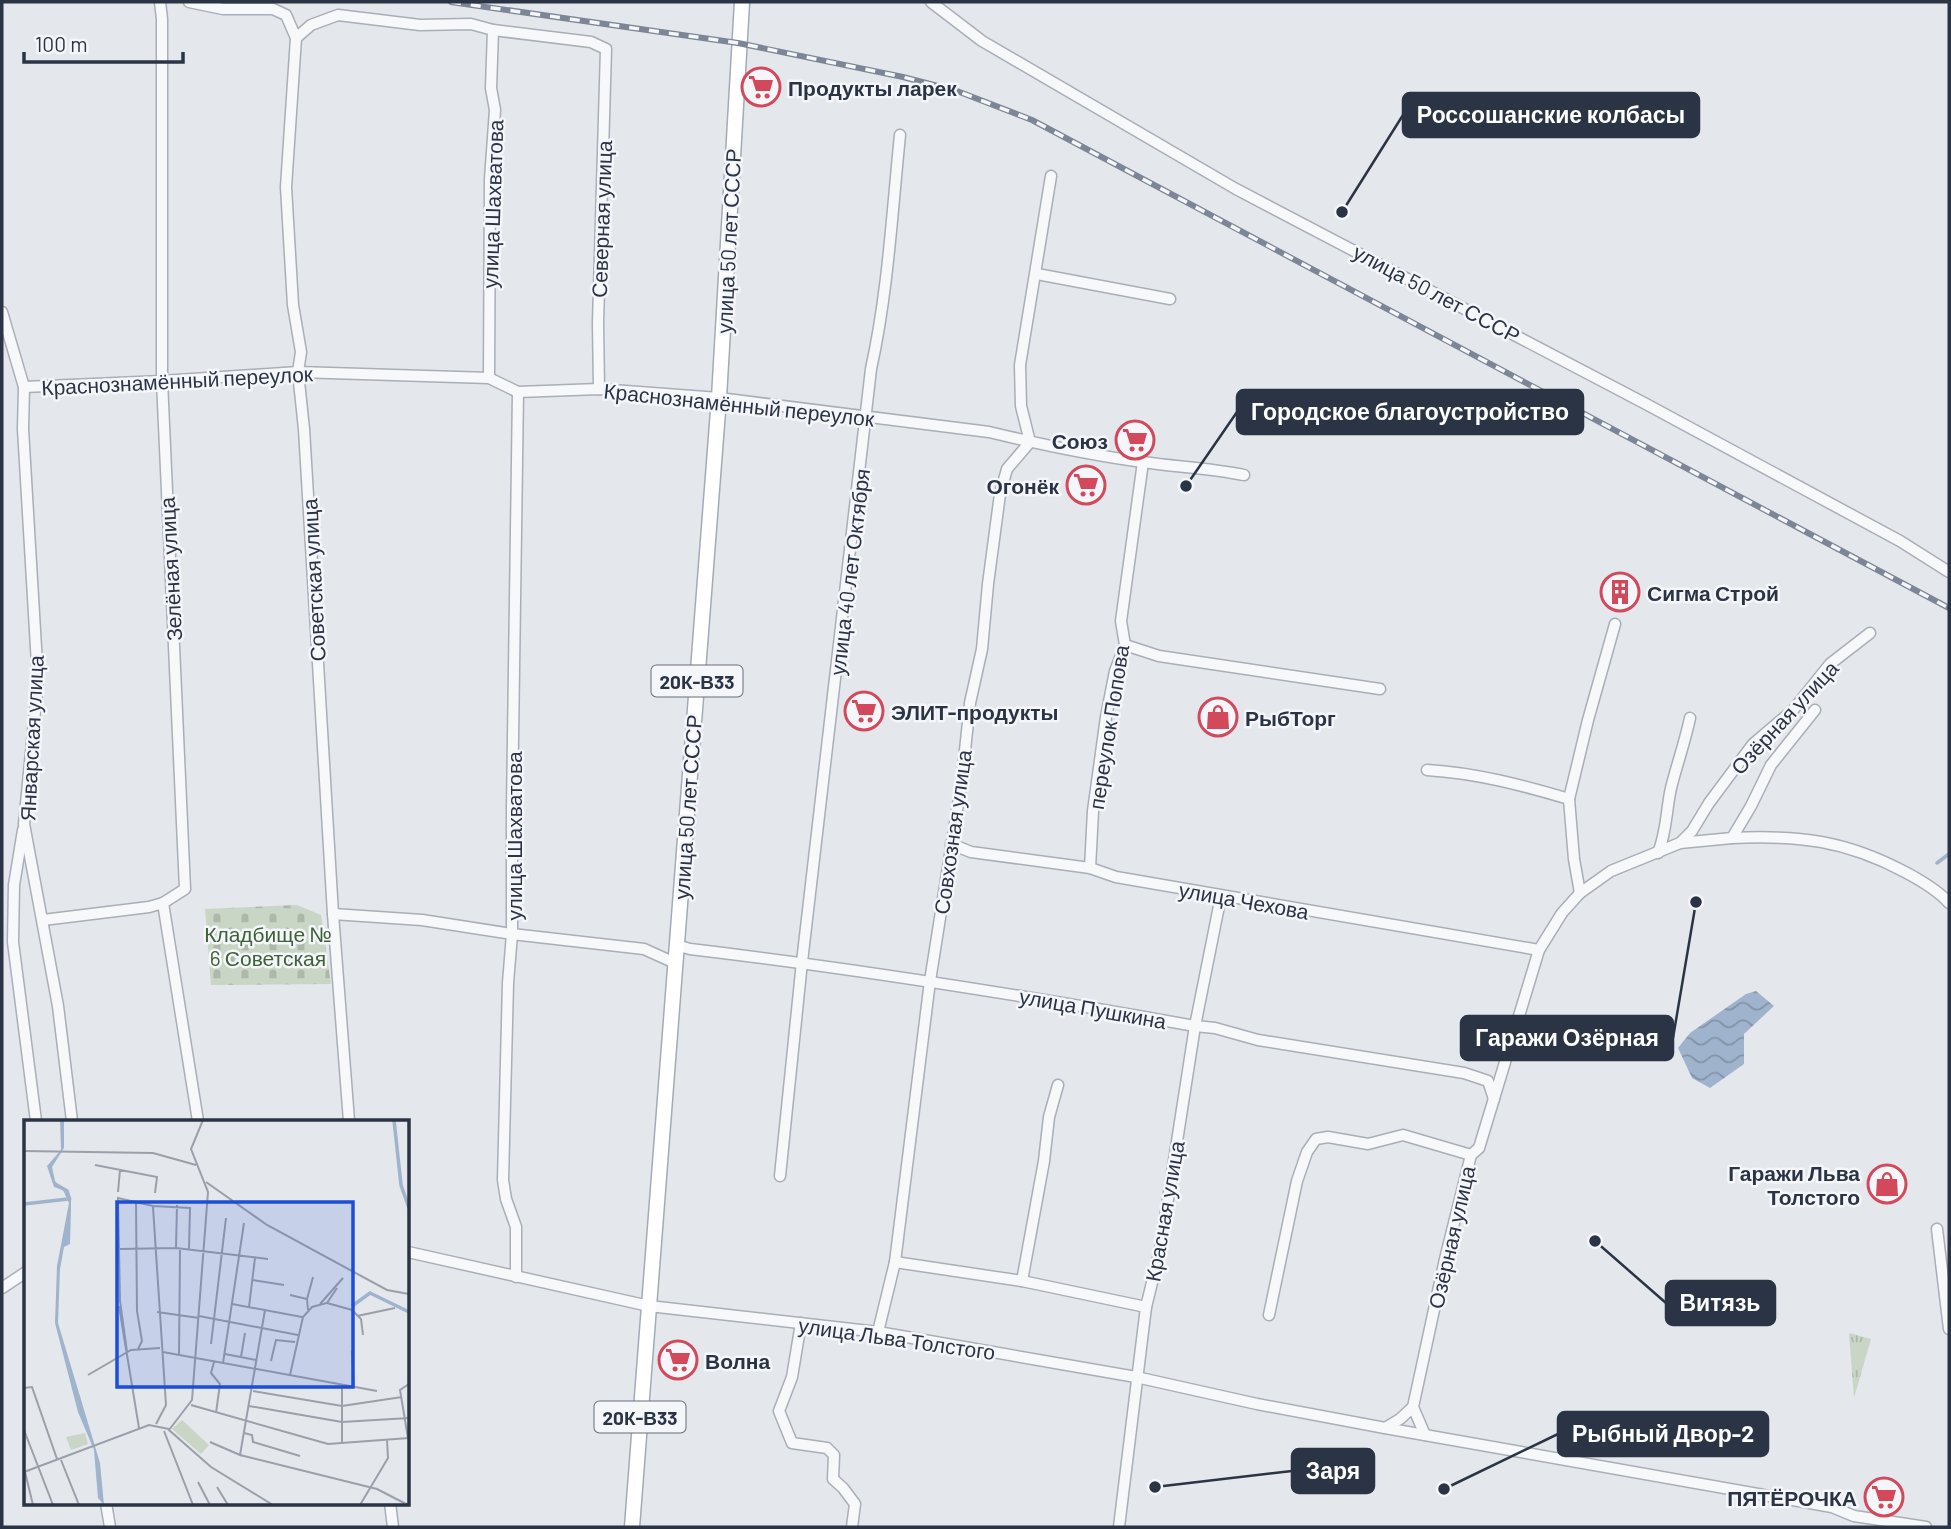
<svg xmlns="http://www.w3.org/2000/svg" width="1951" height="1529" viewBox="0 0 1951 1529" font-family="Barlow,sans-serif">
<style>
.grass{fill:url(#grass-tufts)}
.cemetery{fill:url(#cemetery-stones)}
.water{fill:url(#water-waves)}
.lines{fill:none;stroke-linecap:round;stroke-linejoin:round}
.stream{stroke:#9fb4cc;stroke-width:3.5}
.minor-casing{stroke:#a9aeb7;stroke-width:13}
.major-casing{stroke:#a3abb8;stroke-width:17}
.minor{stroke:#f7f8fa;stroke-width:10}
.major{stroke:#fff;stroke-width:14}
.rail-casing{stroke:#7d8696;stroke-width:6}
.rail{stroke:#f4f6f9;stroke-width:3.5;stroke-dasharray:10;stroke-linecap:butt}
.labels{text-anchor:middle;dominant-baseline:central;stroke-width:5;stroke-linejoin:round;paint-order:stroke}
.shield{fill:#f4f6f9;stroke:#676e7b;stroke-width:2}
.shield-label{font-size:19px;font-weight:bold;fill:#2b3445}
.poi-label{font-size:21px;font-weight:bold;fill:#2b3445;stroke:#f4f6f9;text-anchor:start}
.street-label{font-size:21px;fill:#2b3445;stroke:#f4f6f9}
.park-label{font-size:21px;fill:#3f6138;stroke:#f4f6f9}
.inset-river{fill:none;stroke:#9fb4cc;stroke-width:3.5}
.inset-road{fill:none;stroke:#9a9fa9;stroke-width:2}
.view{fill:#1d4ed8;fill-opacity:0.15;stroke:#1d4ed8;stroke-width:3.5}
.inset-edge{fill:none;stroke:#2b3445;stroke-width:3.5}
.leader{fill:none;stroke:#2b3445;stroke-width:2.5}
.callout-dot{fill:#2b3445;stroke:#f4f6f9;stroke-width:2.5}
.callout{fill:#2b3445;stroke:#2b3445;stroke-width:2.5}
.callout-label{font-size:23px;text-anchor:middle;font-weight:bold;fill:#fff}
</style>
<defs>
<pattern id="grass-tufts" width="24" height="20" patternUnits="userSpaceOnUse" patternTransform="scale(1.75)"><rect width="24" height="20" fill="#c9d6c5"/><path d="M3 7l-1-3M5 7V3M7 7l1-3M15 17l-1-3M17 17v-4M19 17l1-3" fill="none" stroke="#adb8ab"/></pattern>
<pattern id="cemetery-stones" width="16" height="16" patternUnits="userSpaceOnUse" patternTransform="scale(1.75)"><rect width="16" height="16" fill="#c9d6c5"/><path d="M2 7V4a2 2 0 0 1 4 0v3zM10 15v-3a2 2 0 0 1 4 0v3z" fill="#adb8ab"/></pattern>
<pattern id="water-waves" width="16" height="10" patternUnits="userSpaceOnUse" patternTransform="scale(1.75)"><rect width="16" height="10" fill="#9fb4cc"/><path d="M0 5q4-4 8 0t8 0" fill="none" stroke="#8293a7"/></pattern>
</defs>
<rect width="100%" height="100%" fill="#e4e7ec"/>
<!-- grass -->
<path class="grass" d="M1849 1333 1871 1339 1854 1398Z"/>
<!-- cemetery -->
<path class="cemetery" d="M297 905 321 915 331 984 211 985 205 909Z"/>
<!-- water -->
<path class="water" d="M1756 991 1774 1006 1744 1034V1064L1710 1088 1692 1078 1678 1048 1690 1033 1746 994Z"/>
<g class="lines">
<!-- stream -->
<path class="stream" d="M1937 863 1949 854"/>
<defs>
<g id="minor">
<path d="M160 2 162 19V381L185 889 163 903 198 1121"/>
<path d="M189 2 223 9H273L286 15 296 38 311 25 338 15 420 25 471 24 493 30 591 42 606 49 598 323 599 389"/>
<path d="M931 2 982 41 1236 189 1646 404 1900 541 1949 572"/>
<path d="M296 38 286 187 293 305 301 352 298 372 304 429 333 914 349 1121"/>
<path d="M1037 274 1170 299"/>
<path d="M2 312 24 387 23 429 38 681 24 824 58 1006 72 1121"/>
<path d="M489 378 490 179 495 110 491 88 493 30"/>
<path d="M24 387 162 381 298 372 489 378 518 392 599 389 719 398 989 432C1039 444 1091 455 1143 462 1177 467 1210 468 1244 475"/>
<path d="M1125 645 1159 656 1380 689"/>
<path d="M1427 770C1476 773 1522 785 1569 799L1574 859 1580 893"/>
<path d="M1569 799 1588 720 1615 624"/>
<path d="M23 830 14 885 13 942 36 1121"/>
<path d="M1732 838C1798 835 1845 840 1905 872 1920 880 1938 890 1949 903"/>
<path d="M1680 843 1692 831 1709 803 1753 744 1793 710 1830 664 1870 633"/>
<path d="M951 844 971 852 1090 868 1116 877 1539 950"/>
<path d="M1658 853C1667 831 1666 810 1671 788 1677 764 1685 742 1690 718"/>
<path d="M1090 868 1093 811 1106 717 1115 671 1125 645 1121 621 1143 462"/>
<path d="M333 914 422 920 512 934 644 949 675 963"/>
<path d="M43 920 149 907 163 903"/>
<path d="M676 945 690 949C859 969 1027 996 1195 1026L1215 1028 1258 1040 1464 1073 1488 1081 1494 1099"/>
<path d="M780 1176 802 962 871 369C888 292 892 213 900 135"/>
<path d="M1937 1229 1949 1329"/>
<path d="M408 1252 649 1306 878 1332 1136 1377 1257 1404 1385 1428 1832 1507 1854 1516 1926 1527"/>
<path d="M895 1262 1022 1281 1146 1307"/>
<path d="M516 1277V1227L506 1199 503 1180 508 983 512 934V808L518 392"/>
<path d="M1022 1281 1044 1161 1049 1117 1058 1085"/>
<path d="M2 1288 26 1272"/>
<path d="M1269 1315 1297 1181 1307 1152 1316 1139 1328 1137 1368 1144 1403 1135 1471 1155"/>
<path d="M801 1323 792 1377 779 1411 792 1443 827 1448 834 1455 833 1479 843 1488 855 1504 852 1527"/>
<path d="M878 1332 895 1262 930 981 962 779 970 703 982 649 988 584 1000 494 1007 469 1030 442 1021 406 1020 365 1051 176"/>
<path d="M1385 1428 1400 1419 1413 1407"/>
<path d="M1425 1435 1413 1407 1445 1259 1471 1155 1479 1148 1539 950 1562 913 1580 893 1611 871 1680 843 1732 838 1751 806 1771 765 1815 710"/>
<path d="M106 1503 110 1527"/>
<path d="M390 1503 393 1527"/>
<path d="M1119 1527 1146 1307 1160 1250 1195 1026 1221 896"/>
</g>
<path id="major" d="M632 1527 719 398 742 2"/>
</defs>
<!-- minor casing -->
<use href="#minor" class="minor-casing"/>
<!-- major casing -->
<use href="#major" class="major-casing"/>
<!-- minor -->
<use href="#minor" class="minor"/>
<!-- major -->
<use href="#major" class="major"/>
<defs>
<path id="rail" d="M451 2 738 43 903 77 957 91 1032 120 1949 608"/>
</defs>
<!-- rail casing -->
<use href="#rail" class="rail-casing"/>
<!-- rail -->
<use href="#rail" class="rail"/>
</g>
<!-- icons -->
<defs>
<symbol id="supermarket-ring" viewBox="-11 -11 22 22"><circle r="9.5" fill="#f4f6f9" stroke="#d1495b" stroke-width="1.5"/><path d="M-6-5.5h2.5l.6 2H6L4.5 2H-2.5L-4.4-4H-6ZM-1.5 3.2a1.3 1.3 0 1 0 .1 0ZM3 3.2a1.3 1.3 0 1 0 .1 0Z" fill="#d1495b"/></symbol>
<symbol id="building-ring" viewBox="-11 -11 22 22"><circle r="9.5" fill="#f4f6f9" stroke="#d1495b" stroke-width="1.5"/><path d="M-4-6H4V6H1V3H-1V6H-4ZM-2.5-4.3h1.7v1.8h-1.7ZM.8-4.3h1.7v1.8H.8ZM-2.5-1h1.7V.8h-1.7ZM.8-1h1.7V.8H.8Z" fill="#d1495b"/></symbol>
<symbol id="shop-ring" viewBox="-11 -11 22 22"><circle r="9.5" fill="#f4f6f9" stroke="#d1495b" stroke-width="1.5"/><path d="M-5-2.5h2.3a2.7 3.5 0 0 1 5.4 0H5L5.5 6h-11ZM-1.5-2.5h3a1.5 2.3 0 0 0-3 0Z" fill="#d1495b"/></symbol>
</defs>
<g fill-rule="evenodd">
<use href="#supermarket-ring" x="739" y="65" width="44" height="44"/>
<use href="#supermarket-ring" x="1113" y="418" width="44" height="44"/>
<use href="#supermarket-ring" x="1064" y="463" width="44" height="44"/>
<use href="#building-ring" x="1598" y="570" width="44" height="44"/>
<use href="#supermarket-ring" x="842" y="689" width="44" height="44"/>
<use href="#shop-ring" x="1196" y="695" width="44" height="44"/>
<use href="#shop-ring" x="1865" y="1162" width="44" height="44"/>
<use href="#supermarket-ring" x="656" y="1338" width="44" height="44"/>
<use href="#supermarket-ring" x="1862" y="1475" width="44" height="44"/>
</g>
<g class="labels">
<!-- shield labels -->
<g class="shield">
<rect x="651.5" y="665.5" width="91" height="31" rx="5"/>
<rect x="594.5" y="1401.5" width="91" height="31" rx="5"/>
</g>
<g class="shield-label">
<text x="697" y="681">20К-В33</text>
<text x="640" y="1417">20К-В33</text>
</g>
<!-- poi labels -->
<g class="poi-label">
<text x="788" y="87">Продукты ларек</text>
<text x="1108" y="440" text-anchor="end">Союз</text>
<text x="1059" y="485" text-anchor="end">Огонёк</text>
<text x="1647" y="592">Сигма Строй</text>
<text x="891" y="711">ЭЛИТ-продукты</text>
<text x="1245" y="717">РыбТорг</text>
<text x="1860" y="1172" text-anchor="end">Гаражи Льва<tspan x="1860" dy="24">Толстого</tspan></text>
<text x="705" y="1360">Волна</text>
<text x="1857" y="1497" text-anchor="end">ПЯТЁРОЧКА</text>
</g>
<!-- street labels -->
<g class="street-label">
<text transform="translate(492 204) rotate(-88)">улица Шахватова</text>
<text transform="translate(601 219) rotate(-88)">Северная улица</text>
<text transform="translate(728 241) rotate(-87)">улица 50 лет СССР</text>
<text transform="translate(1437 293) rotate(28)">улица 50 лет СССР</text>
<text transform="translate(177 380) rotate(-3)">Краснознамённый переулок</text>
<text transform="translate(739 404) rotate(6)">Краснознамённый переулок</text>
<text transform="translate(170 569) rotate(-93)">Зелёная улица</text>
<text transform="translate(849 572) rotate(-83)">улица 40 лет Октября</text>
<text transform="translate(313 580) rotate(-93)">Советская улица</text>
<text transform="translate(1784 717) rotate(-47)">Озёрная улица</text>
<text transform="translate(1108 727) rotate(-81)">переулок Попова</text>
<text transform="translate(31 738) rotate(-87)">Январская улица</text>
<text transform="translate(687 807) rotate(-86)">улица 50 лет СССР</text>
<text transform="translate(952 832) rotate(-82)">Совхозная улица</text>
<text transform="translate(513 836) rotate(-90)">улица Шахватова</text>
<text transform="translate(1244 900) rotate(10)">улица Чехова</text>
<text transform="translate(1093 1008) rotate(10)">улица Пушкина</text>
<text transform="translate(1164 1211) rotate(-80)">Красная улица</text>
<text transform="translate(1451 1237) rotate(-77)">Озёрная улица</text>
<text transform="translate(897 1338) rotate(8)">улица Льва Толстого</text>
</g>
<!-- park labels -->
<g class="park-label">
<text x="268" y="933">Кладбище №<tspan x="268" dy="24">6 Советская</tspan></text>
</g>
</g>
<!-- overview -->
<g transform="translate(24 1120)">
<rect width="385" height="385" fill="#e4e7ec"/>
<path d="M158 300 185 325 177 334 148 309Z" fill="#c9d6c5"/>
<path d="M61 313 64 324 47 330 42 317Z" fill="#c9d6c5"/>
<path d="M36 0H40V28L28 47 31 61 47 78V90L46 124 40 127 36 149 34 203 76 343 80 385 74 378 70 330 54 292 31 203 33 146 45 83 39 70 30 67 23 46 37 30Z" fill="#9fb4cc"/>
<path class="inset-river" d="M370 0 377 65 385 88M31 64 43 71 46 80M0 84 44 79M328 186 346 173 385 192M54 276 59 298"/>
<path class="inset-road" d="M179 0 167 29 184 72 168 280 145 310 187 347 249 385M0 31 129 33 172 45M71 45 133 57 131 73M182 62 243 105 363 170 385 174M94 72 96 50M112 82 113 191 118 221 114 229M129 87 142 285 132 304M152 128 153 85M96 129 152 128 244 139M229 160 260 165M266 175 283 179 284 190M283 179 289 157M303 183 328 190 337 199 339 215M208 184 278 197M296 184 319 158M95 186 115 308M225 187 231 138M133 192 175 198M175 196 274 215M333 196 371 188M187 224 202 98M328 231 330 267M103 232 96 181 94 78 129 86 166 88 165 129M139 232 353 271M201 234 232 240M155 236 156 130M217 237 221 213M247 241 252 220 271 222M190 242 187 253 196 264 192 293M199 243 220 103M64 255 107 230 136 228M266 255 279 197 288 187 303 183 313 168M318 265V322M0 268 8 267 33 339M229 271 318 286 378 277M167 285 304 324 385 318M225 286 318 302M318 302 385 298M0 310 29 385M140 311 169 385M220 313 228 315 229 322 276 336M384 318 376 270 385 264M186 322 216 335 241 190M216 335 353 369 384 385M37 340 55 385M0 352 125 305 145 309M1 352 9 385M174 362 186 385M193 367 204 385M336 385 364 338 363 320"/>
<path class="view" d="M93 82H329V267H93Z"/>
<rect width="385" height="385" class="inset-edge"/>
</g>
<!-- callouts -->
<path class="leader" d="M1342 212L1403 115M1186 486L1237 412M1696 902L1673 1038M1595 1241L1666 1303M1444 1489L1558 1434M1155 1487L1292 1471"/>
<g class="callout-dot">
<circle cx="1342" cy="212" r="7"/>
<circle cx="1186" cy="486" r="7"/>
<circle cx="1696" cy="902" r="7"/>
<circle cx="1595" cy="1241" r="7"/>
<circle cx="1444" cy="1489" r="7"/>
<circle cx="1155" cy="1487" r="7"/>
</g>
<g class="callout">
<rect x="1403" y="93" width="296" height="44" rx="7"/>
<rect x="1237" y="390" width="346" height="44" rx="7"/>
<rect x="1461" y="1016" width="212" height="44" rx="7"/>
<rect x="1666" y="1281" width="109" height="44" rx="7"/>
<rect x="1558" y="1412" width="210" height="44" rx="7"/>
<rect x="1292" y="1449" width="82" height="44" rx="7"/>
</g>
<g class="callout-label">
<text x="1551" y="123">Россошанские колбасы</text>
<text x="1410" y="420">Городское благоустройство</text>
<text x="1567" y="1046">Гаражи Озёрная</text>
<text x="1720" y="1311">Витязь</text>
<text x="1663" y="1442">Рыбный Двор-2</text>
<text x="1333" y="1479">Заря</text>
</g>
<!-- border -->
<rect width="1951" height="1529" fill="none" stroke="#2b3445" stroke-width="7"/>
<!-- scale -->
<path d="M24 52v10h159v-10" fill="none" stroke="#2b3445" stroke-width="3.5"/>
<text x="35" y="52" font-size="21" fill="#2b3445" stroke="#f4f6f9" stroke-width="5" paint-order="stroke">100 m</text>
</svg>
